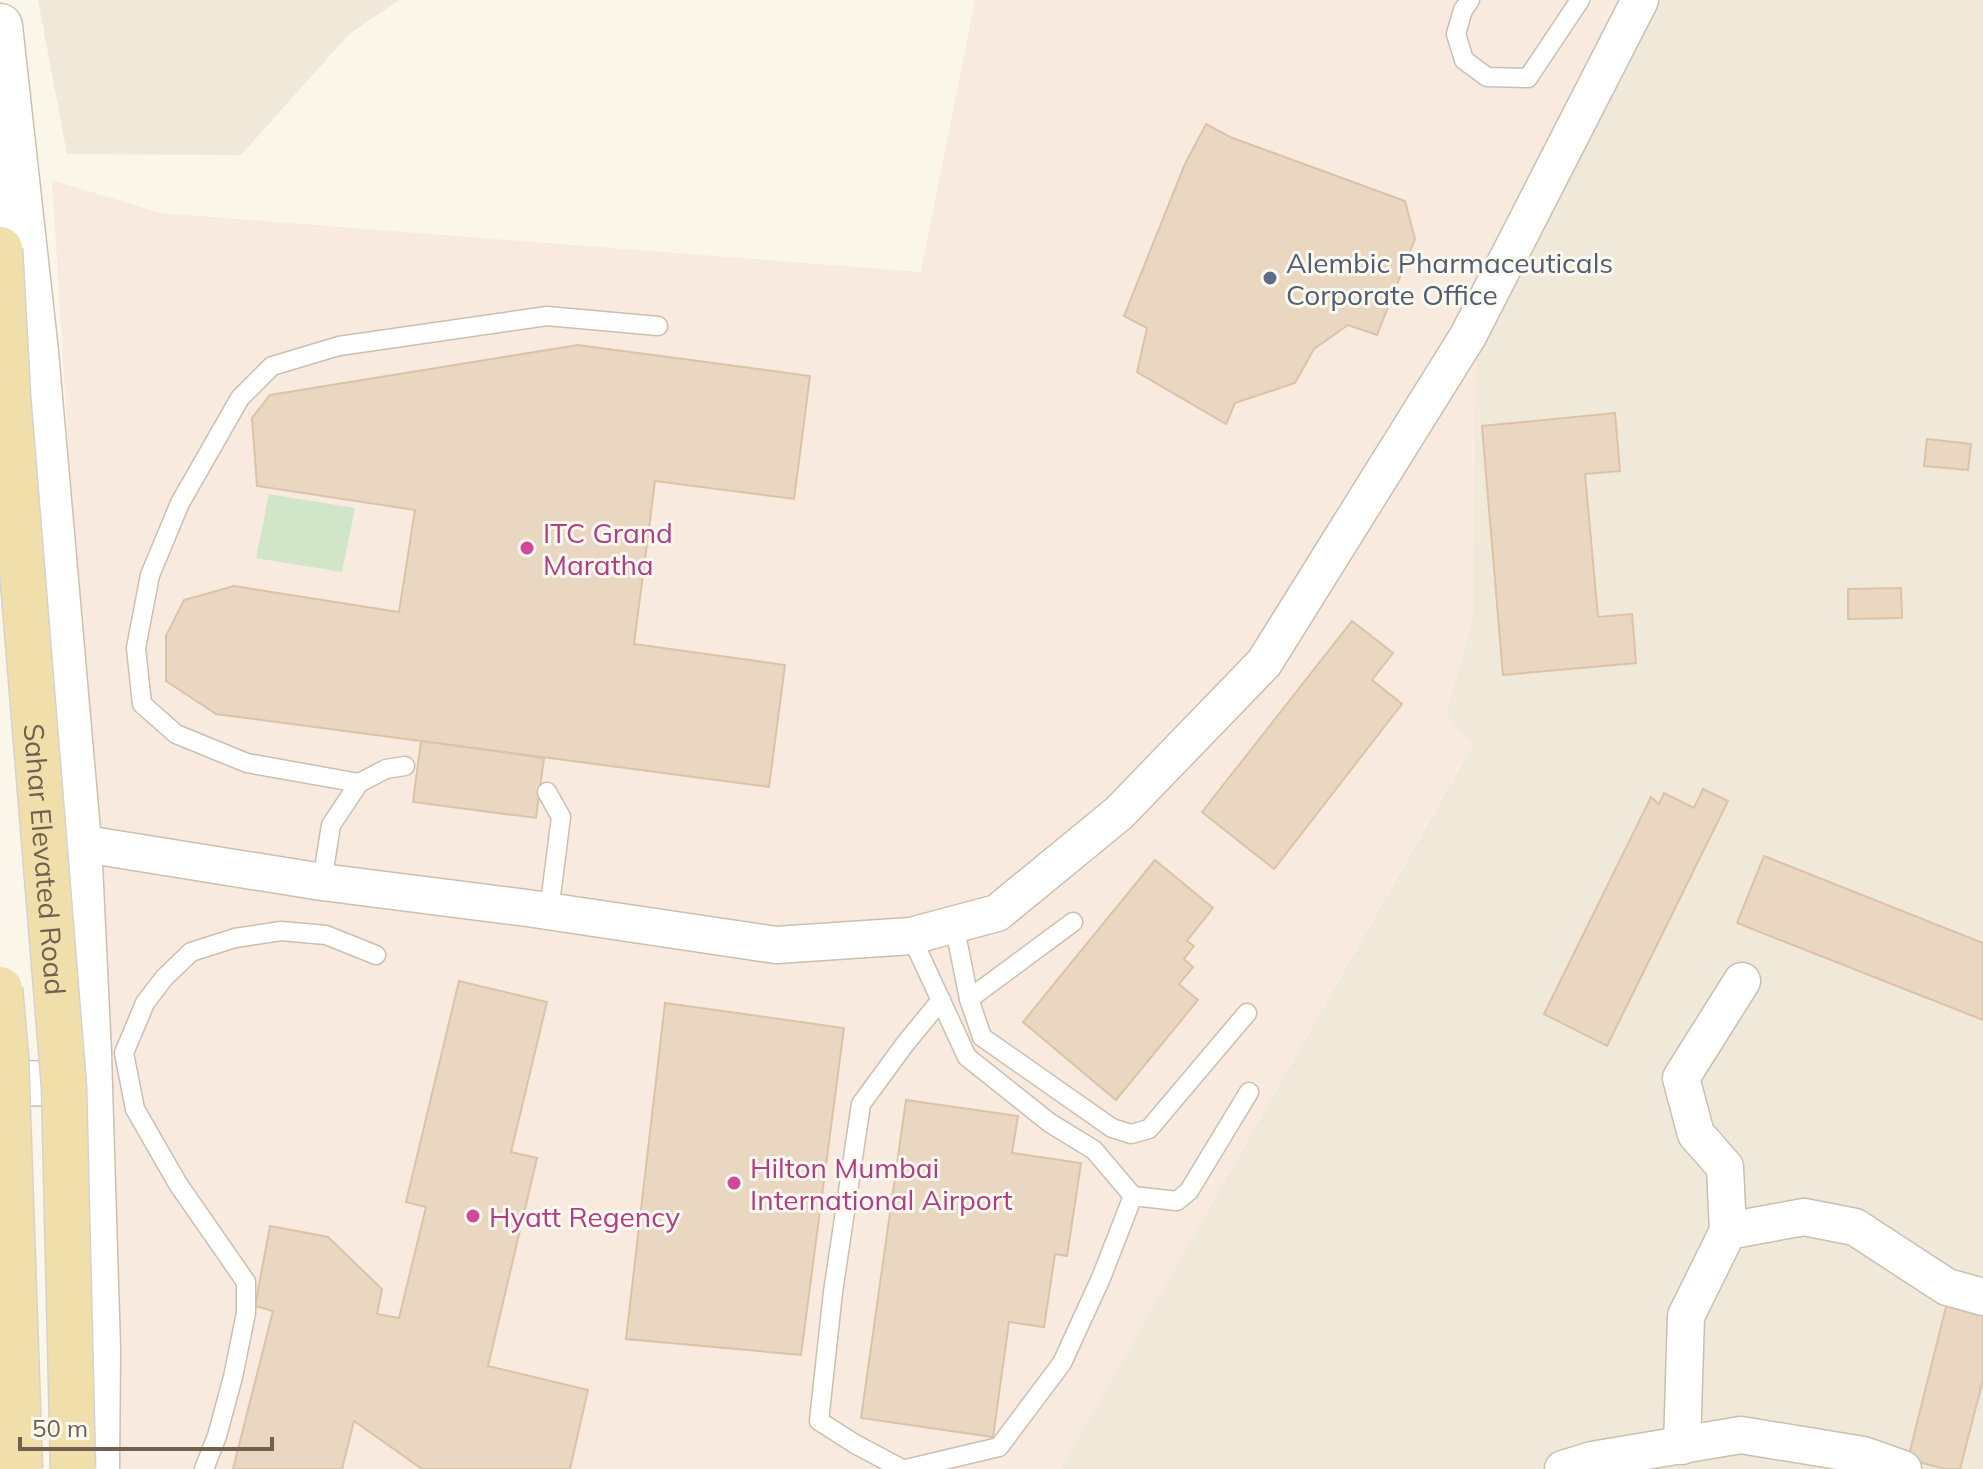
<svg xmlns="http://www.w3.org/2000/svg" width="1983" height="1469" viewBox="0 0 1983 1469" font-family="Mulish,sans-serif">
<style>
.residential{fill:#f0e8d8}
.commercial{fill:#f8eade}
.green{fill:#d1e6c9}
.building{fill:#ead7c2;stroke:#dcc2a7;stroke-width:2}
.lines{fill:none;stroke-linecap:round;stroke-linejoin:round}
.service-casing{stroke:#cbbfb0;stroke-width:21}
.minor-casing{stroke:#cbbfb0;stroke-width:39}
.tertiary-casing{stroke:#cbbfb0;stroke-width:47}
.secondary-casing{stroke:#cdc0ae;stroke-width:47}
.service{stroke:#fff;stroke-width:18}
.minor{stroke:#fff;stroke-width:36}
.tertiary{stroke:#fff;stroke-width:44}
.secondary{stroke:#fff;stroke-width:44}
.primary-bridge-casing{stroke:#d7d2ce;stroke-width:47;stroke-linecap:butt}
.primary-bridge{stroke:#f0dfaa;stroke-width:44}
.service-dot{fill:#5c6f8a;stroke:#fdf9ef;stroke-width:3}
.hotel-dot{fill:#d1479c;stroke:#fdf9ef;stroke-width:3}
.labels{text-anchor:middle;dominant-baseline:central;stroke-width:6;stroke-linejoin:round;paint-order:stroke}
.service-label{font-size:28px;fill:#4e5e75;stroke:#fdf9ef;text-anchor:start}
.hotel-label{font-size:28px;fill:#b23c85;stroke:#fdf9ef;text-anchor:start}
.street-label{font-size:28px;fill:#716050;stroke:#fdf9ef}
</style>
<rect width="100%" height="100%" fill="#faf6e9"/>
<!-- residential -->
<g class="residential">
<path d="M38 0H399L349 34 241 155 67 154Z"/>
<path d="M1654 0H1983V1469H1061L1473 744 1446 714 1473 619 1468 336Z"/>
</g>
<!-- commercial -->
<path class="commercial" d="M975 0H1653L1477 315 1473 619 1446 714 1473 743 1061 1469H112L108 1096 52 180 160 213 921 272Z"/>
<!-- green -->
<path class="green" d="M269 494 355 508 342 572 256 558Z"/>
<!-- building -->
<g class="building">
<path d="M1206 124 1230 137 1405 201 1415 239 1377 335 1348 325 1314 349 1295 383 1235 403 1226 424 1137 372 1147 328 1124 316 1185 164Z"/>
<path d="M578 345 810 376 794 499 655 481 634 644 785 665 769 787 216 714 166 681V636L184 600 234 586 399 612 415 510 257 486 252 418 270 395Z"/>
<path d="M1615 413 1620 471 1585 474 1598 617 1632 614 1636 663 1503 675 1482 426Z"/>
<path d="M1927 439 1971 444 1968 470 1924 466Z"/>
<path d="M1901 588 1902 618 1848 619V589Z"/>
<path d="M1352 621 1393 653 1372 680 1402 704 1274 869 1202 812Z"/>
<path d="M421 741 544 758 536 818 413 802Z"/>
<path d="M1703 789 1728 801 1607 1046 1544 1014 1651 797 1659 804 1664 793 1694 808Z"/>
<path d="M1764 856 1983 943V1020L1737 923Z"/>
<path d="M1155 860 1213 908 1187 941 1194 946 1184 959 1193 967 1179 984 1198 1000 1116 1100 1023 1022Z"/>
<path d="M459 981 547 1002 511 1152 537 1158 488 1366 588 1390 570 1469H422L354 1421 342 1469H233L273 1311 255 1306 270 1226 328 1237 382 1289 377 1314 399 1318 426 1207 406 1202Z"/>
<path d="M665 1003 844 1028 801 1355 626 1339Z"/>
<path d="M906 1100 1018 1116 1012 1153 1081 1163 1067 1256 1055 1254 1044 1327 1009 1322 993 1437 861 1418Z"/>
<path d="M1947 1303 1983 1313V1380L1960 1469H1945L1908 1459Z"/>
</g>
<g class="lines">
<defs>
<g id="service">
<path d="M1470 0 1463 10 1456 34 1464 60 1487 77 1528 78 1580 0"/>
<path d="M359 783 247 763 176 734 142 704 136 648 150 575 180 503 240 398 272 366 339 346 547 316 658 326"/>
<path d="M547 792 561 817 549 911"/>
<path d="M322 882 331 825 359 783 386 769 405 766"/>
<path d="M954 924 969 999 982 1037 1112 1128 1131 1134 1149 1129 1247 1013"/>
<path d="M969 999 1073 922"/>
<path d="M1133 1196 1177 1201 1189 1191 1249 1092"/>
<path d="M204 1469 217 1436 233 1377 246 1313V1282L178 1184 135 1109 124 1053 145 1003 164 978 191 952 235 938 281 931 326 935 376 955"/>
<path d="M902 1469 855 1444 819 1421 833 1292 861 1104 905 1044 941 1000"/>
<path d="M906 1469 999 1447 1062 1363 1101 1278 1133 1196 1094 1150 1050 1123 967 1057 911 936"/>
</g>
<g id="minor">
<path d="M79 843 322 882 527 908 776 945 911 936 997 913 1119 813 1264 663 1468 336 1640 0"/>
<path d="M1728 1231 1725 1167 1696 1134 1681 1078 1742 981"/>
<path d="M1682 1446 1686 1316 1728 1231 1804 1217 1855 1227 1947 1287 1983 1297"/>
<path d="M1563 1469 1592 1460 1741 1435 1863 1455 1903 1469"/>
</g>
<path id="tertiary" d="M0 1083 89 1084"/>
<path id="secondary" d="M0 26 36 352 79 843 89 1054 98 1348 97 1469"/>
</defs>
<!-- service casing -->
<use href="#service" class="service-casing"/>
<!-- minor casing -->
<use href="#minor" class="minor-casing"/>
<!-- tertiary casing -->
<use href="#tertiary" class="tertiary-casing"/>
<!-- secondary casing -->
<use href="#secondary" class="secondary-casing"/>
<!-- service -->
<use href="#service" class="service"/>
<!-- minor -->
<use href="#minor" class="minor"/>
<!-- tertiary -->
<use href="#tertiary" class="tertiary"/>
<!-- secondary -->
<use href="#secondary" class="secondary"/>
<defs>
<g id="primary-bridge">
<path id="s1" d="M0 249 8 396 64 1087 73 1469"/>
<path d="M0 989 6 1056 20 1469"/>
</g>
</defs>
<!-- primary-bridge casing -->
<use href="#primary-bridge" class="primary-bridge-casing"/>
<!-- primary-bridge -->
<use href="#primary-bridge" class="primary-bridge"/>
</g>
<!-- markers -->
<circle class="service-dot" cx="1270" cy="278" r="8"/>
<g class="hotel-dot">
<circle cx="527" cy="548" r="8"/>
<circle cx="734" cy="1183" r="8"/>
<circle cx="473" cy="1216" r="8"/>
</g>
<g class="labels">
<!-- service labels -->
<g class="service-label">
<text x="1286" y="262">Alembic Pharmaceuticals<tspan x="1286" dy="32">Corporate Office</tspan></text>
</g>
<!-- hotel labels -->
<g class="hotel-label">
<text x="543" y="532">ITC Grand<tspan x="543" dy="32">Maratha</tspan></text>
<text x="750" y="1167">Hilton Mumbai<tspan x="750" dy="32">International Airport</tspan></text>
<text x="489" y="1216">Hyatt Regency</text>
</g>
<!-- street labels -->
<g class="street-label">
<text stroke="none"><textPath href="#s1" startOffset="612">Sahar Elevated Road</textPath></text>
</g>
</g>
<!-- scale -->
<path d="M20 1437v12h252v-12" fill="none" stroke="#716050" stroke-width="4"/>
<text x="32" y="1437" font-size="24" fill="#716050" stroke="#fdf9ef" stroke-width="6" paint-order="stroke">50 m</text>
</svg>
